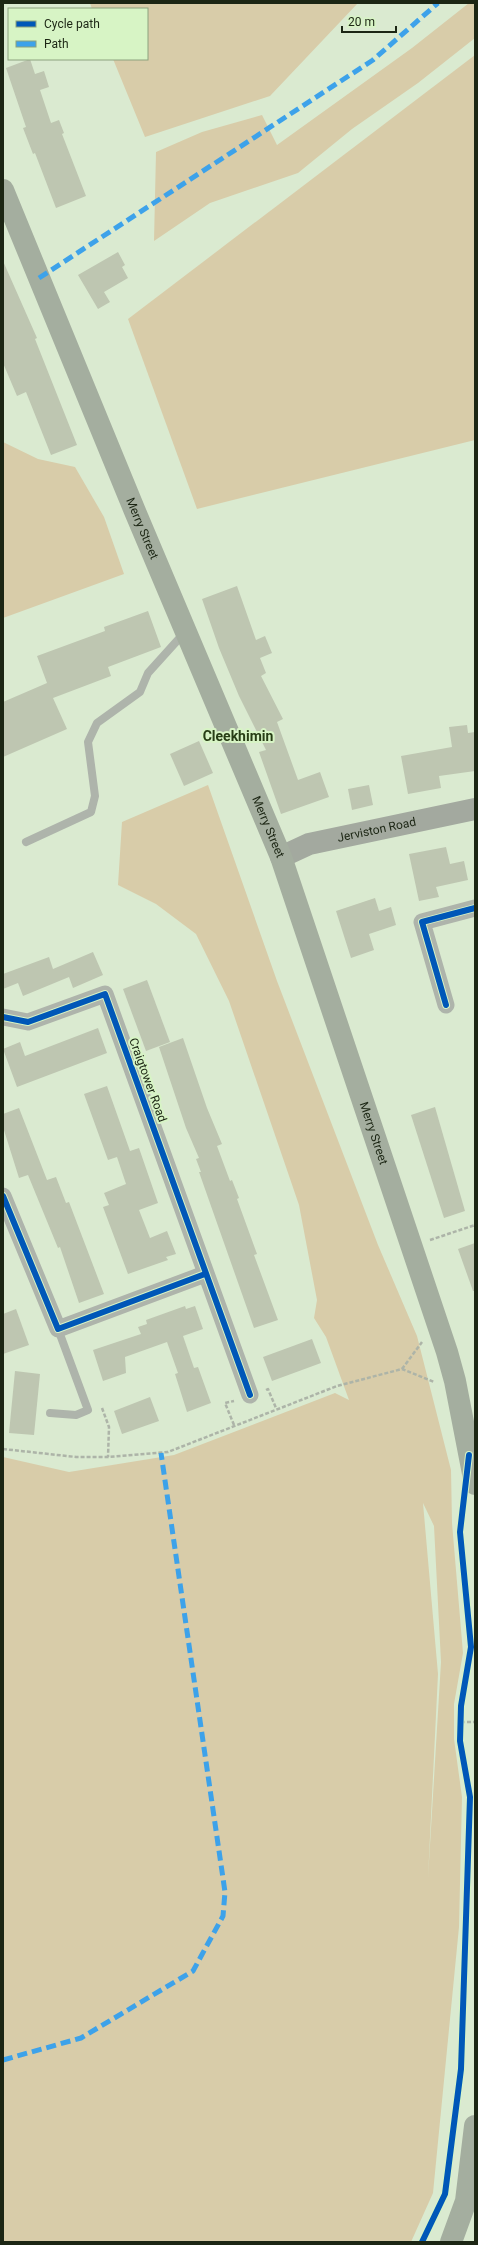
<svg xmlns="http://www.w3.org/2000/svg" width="478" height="2245" viewBox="0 0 478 2245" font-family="Roboto,sans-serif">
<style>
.green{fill:#d8cca9;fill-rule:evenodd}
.building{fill:#bec6b1}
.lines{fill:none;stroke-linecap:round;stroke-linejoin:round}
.path{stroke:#adb4a8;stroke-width:2.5;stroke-dasharray:4 2;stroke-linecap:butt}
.lane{stroke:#aeb4ab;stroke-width:8}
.street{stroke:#aeb4ab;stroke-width:17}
.secondary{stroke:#a3a99f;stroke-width:22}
.primary{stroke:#a4ae9f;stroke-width:22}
.quiet{stroke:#3da2ea;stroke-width:5;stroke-dasharray:10 5;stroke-linecap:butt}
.cycleway-casing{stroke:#d7f4c5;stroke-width:8}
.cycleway{stroke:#0057b8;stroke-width:6}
.labels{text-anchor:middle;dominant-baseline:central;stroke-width:4;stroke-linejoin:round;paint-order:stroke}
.street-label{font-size:12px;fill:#1c2614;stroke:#d7f4c5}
.quarter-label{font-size:14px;font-weight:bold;fill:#273d15;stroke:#d7f4c5}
</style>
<rect width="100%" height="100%" fill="#daead0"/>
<!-- green -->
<g class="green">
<path d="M90 3H358L270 96 145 137 113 59H147V9H92Z"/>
<path d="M469 3H475V38L418 83 352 129 298 173 210 203 154 241 156 152 202 132 262 115 277 145 412 48Z"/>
<path d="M475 55V440L197 509 128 319Z"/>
<path d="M3 442 38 459 75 467 104 517 124 574 3 618Z"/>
<path d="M208 785 277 981 378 1245 417 1336 451 1470 452 1523 463 1653 454 1704V1739L462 1797 459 1927 433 2193 411 2242H3V1457L69 1472 174 1455 335 1393 349 1400 326 1337 314 1318 317 1300 299 1205 229 1001 196 934 156 904 118 885 122 822ZM423 1503 434 1526 441 1662 428 1878 438 1674Z"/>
</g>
<!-- building -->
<g class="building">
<path d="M30 59 35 74 44 71 49 87 40 90 51 123 59 120 64 133 62 134 86 196 56 208 35 153 33 154 23 128 26 127 6 68Z"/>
<path d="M118 252 125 265 122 267 128 278 104 292 110 302 98 309 78 275Z"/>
<path d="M3 261 37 338 35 339 77 445 51 455 26 392 17 396 3 363Z"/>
<path d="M237 586 256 640 265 636 272 653 260 658 266 673 261 676 283 719 277 722 298 780 320 772 329 797 281 814 259 752 266 750 239 696 219 648 202 599Z"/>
<path d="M148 611 161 647 108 667 111 676 53 698 67 729 3 757V702L47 683 37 656 105 631 104 627Z"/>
<path d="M467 725 468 733 475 732V771L439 776 441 788 408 794 401 756 452 747 449 727Z"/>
<path d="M199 741 213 773 184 786 170 754Z"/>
<path d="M369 785 373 805 352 810 348 789Z"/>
<path d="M446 847 450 864 464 861 468 880 436 887 439 897 419 901 409 854Z"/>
<path d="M375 898 379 911 391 907 396 925 369 934 374 950 351 958 336 911Z"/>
<path d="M93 952 103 975 73 988 69 977 23 996 18 983 3 989V974L49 957 53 969Z"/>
<path d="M147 980 170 1042 146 1051 123 989Z"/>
<path d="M98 1028 107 1053 17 1087 3 1049 20 1042 25 1056Z"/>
<path d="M183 1038 207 1108 222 1144 217 1146 230 1181 232 1180 239 1198 237 1199 257 1254 254 1255 278 1320 254 1328 199 1172H201L196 1159 199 1158 186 1128 159 1047Z"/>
<path d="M107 1086 130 1151 139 1148 158 1203 139 1210 150 1238 167 1231 176 1254 166 1257 168 1260 128 1274 103 1207 109 1205 104 1193 126 1184 117 1157 108 1160 84 1094Z"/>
<path d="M435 1107 465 1211 444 1218 411 1115Z"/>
<path d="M19 1108 47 1180 56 1177 66 1203 69 1202 104 1294 79 1303 60 1247 58 1248 28 1175 19 1178 3 1127V1114Z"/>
<path d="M475 1243V1291H473L458 1249Z"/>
<path d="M185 1306 186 1309 195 1306 203 1329 183 1336 194 1368 198 1367 211 1403 187 1412 175 1374 178 1373 167 1342 125 1357 126 1373 103 1381 93 1350 141 1334 138 1327 147 1324 146 1320Z"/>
<path d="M16 1309 29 1345 3 1354V1314Z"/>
<path d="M312 1339 321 1363 272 1381 263 1357Z"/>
<path d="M15 1371 40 1374 34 1435 9 1433Z"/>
<path d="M150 1397 159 1421 122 1434 114 1411Z"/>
</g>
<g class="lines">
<!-- path -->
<g class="path">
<path d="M430 1240 475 1225"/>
<path d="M402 1369 422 1342"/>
<path d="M266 1390 268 1389 276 1408"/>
<path d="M102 1408 109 1427 108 1457"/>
<path d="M234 1425 225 1403 234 1401"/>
<path d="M3 1449 76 1457H108L168 1452 337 1386 402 1369 434 1382"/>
<path d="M471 1641H475"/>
<path d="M461 1722H475"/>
</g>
<!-- lane -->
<g class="lane">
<path d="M26 842 91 812 95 796 88 742 97 723 140 692 148 673 185 632"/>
<path d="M50 1413 76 1415 88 1410 58 1329"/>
</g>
<!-- street -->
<g class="street">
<path d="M446 1005 422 922 475 908"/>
<path d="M3 1017 28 1022 105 994 250 1395"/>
<path d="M3 1196 58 1329 205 1274"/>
</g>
<!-- secondary -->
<path class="secondary" id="s1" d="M281 857 309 844 475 809"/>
<!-- primary -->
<g class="primary">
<path id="s2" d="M3 190 134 509 281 857 447 1352 455 1381 475 1484"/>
<path d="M451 2242 466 2201 475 2126"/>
</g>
<!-- quiet -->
<g class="quiet">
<path d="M39 278 373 60 438 3"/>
<path d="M3 2060 81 2038 193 1971 223 1916 225 1892 161 1453"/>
</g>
<defs>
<g id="cycleway">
<path d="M446 1005 422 922 475 908"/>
<path d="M3 1017 28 1022 105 994 250 1395"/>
<path d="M3 1196 58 1329 205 1274"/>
<path d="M422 2242 445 2194 461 2069 470 1797 460 1741 461 1706 471 1647 460 1532 469 1455"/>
</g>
</defs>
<!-- cycleway casing -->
<use href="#cycleway" class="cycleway-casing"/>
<!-- cycleway -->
<use href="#cycleway" class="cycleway"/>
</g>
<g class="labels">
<!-- street labels -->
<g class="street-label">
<text stroke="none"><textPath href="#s2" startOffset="366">Merry Street</textPath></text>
<text stroke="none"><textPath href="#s2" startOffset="690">Merry Street</textPath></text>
<text stroke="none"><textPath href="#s1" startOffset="100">Jerviston Road</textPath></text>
<text transform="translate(148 1080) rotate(70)">Craigtower Road</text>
<text stroke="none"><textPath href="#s2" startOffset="1014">Merry Street</textPath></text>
</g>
<!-- quarter labels -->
<g class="quarter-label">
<text x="238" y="736">Cleekhimin</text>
</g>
</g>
<!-- border -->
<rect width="478" height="2245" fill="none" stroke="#1c2614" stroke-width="8"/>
<!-- legend -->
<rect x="8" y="8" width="140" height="52" fill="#d7f4c5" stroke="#8ca27e"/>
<rect x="16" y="21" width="20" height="6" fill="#0057b8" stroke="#8ca27e"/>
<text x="44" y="28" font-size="12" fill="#1c2614">Cycle path</text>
<rect x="16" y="41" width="20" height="6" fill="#3da2ea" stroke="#8ca27e"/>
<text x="44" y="48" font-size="12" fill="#1c2614">Path</text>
<!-- scale -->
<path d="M342 26v6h54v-6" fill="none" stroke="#1c2614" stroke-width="2"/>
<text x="348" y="26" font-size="12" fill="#1c2614" stroke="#d7f4c5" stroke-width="3" paint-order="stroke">20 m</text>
</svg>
